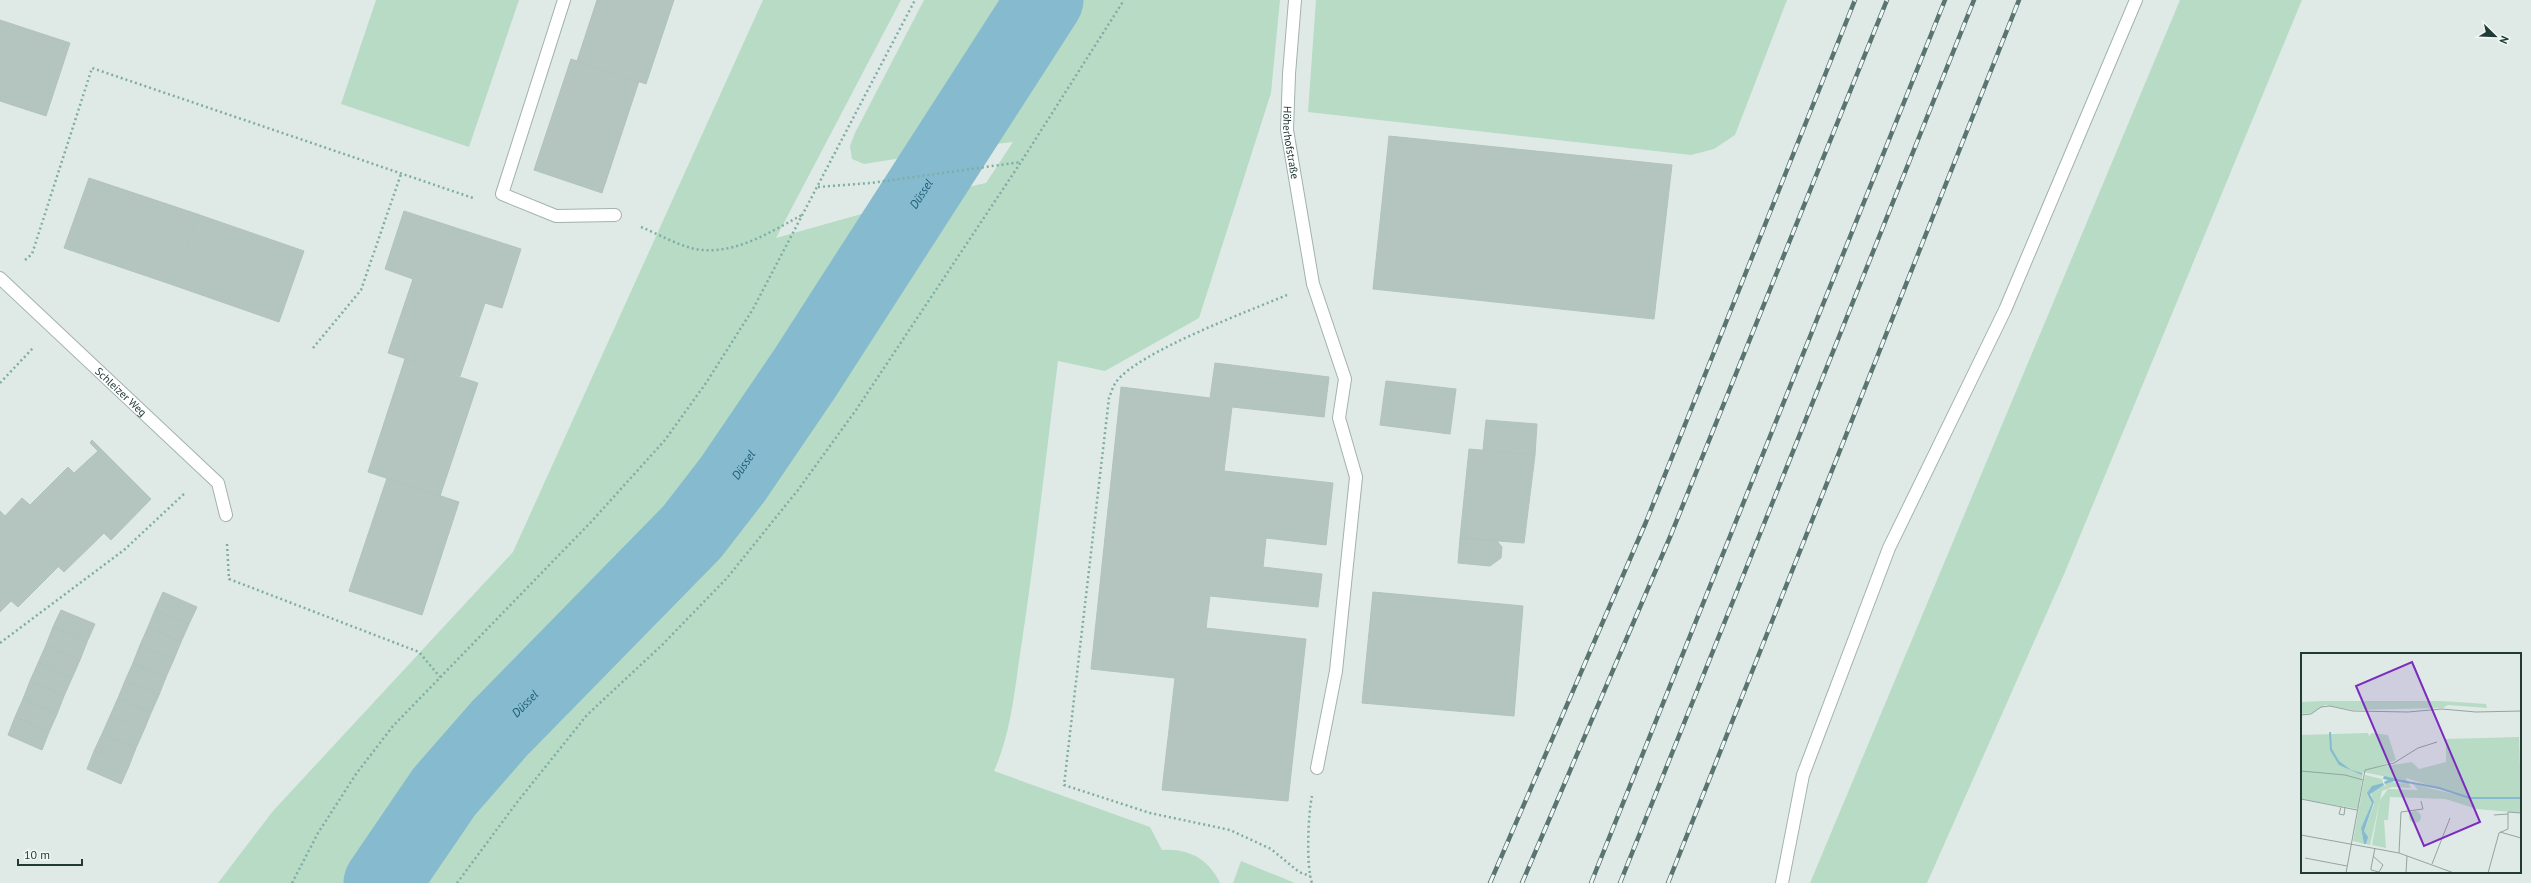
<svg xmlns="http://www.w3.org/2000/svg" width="2531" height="883" viewBox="0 0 2531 883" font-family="'PT Sans',sans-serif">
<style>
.green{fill:#b7dbc5}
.water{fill:#86bbcf}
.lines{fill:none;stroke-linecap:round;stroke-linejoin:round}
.river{stroke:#86bbcf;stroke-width:77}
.building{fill:#b4c5c0;stroke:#b1c3be}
.lane-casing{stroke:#a2b2ae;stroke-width:14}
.street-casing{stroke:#a2b2ae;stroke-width:14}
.path{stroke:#7fada4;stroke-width:2.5;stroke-dasharray:2 3;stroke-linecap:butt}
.lane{stroke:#fff;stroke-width:12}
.street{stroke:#fff;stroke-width:12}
.rail-casing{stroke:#5a7571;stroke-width:4.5}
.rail{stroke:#eff7f4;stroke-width:3;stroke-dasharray:9;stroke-linecap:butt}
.labels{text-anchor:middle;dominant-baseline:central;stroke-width:3;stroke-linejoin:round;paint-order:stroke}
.street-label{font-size:11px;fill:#203a36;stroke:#eff7f4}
.water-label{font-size:12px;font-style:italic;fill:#1b5b74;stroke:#eff7f4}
.inset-river{fill:none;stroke:#86bbcf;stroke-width:2}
.inset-road{fill:none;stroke:#93a4a0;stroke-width:1}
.view{fill:#7b2cbf;fill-opacity:0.15;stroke:#7b2cbf;stroke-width:2}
.inset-edge{fill:none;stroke:#203a36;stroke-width:2}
</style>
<rect width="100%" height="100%" fill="#dfeae6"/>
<!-- green -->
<g class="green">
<path d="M376 0H519L469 147 341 104Z"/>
<path d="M763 0H901L776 238 890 206 698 495 463 760 392 858 377 883H218L273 811 513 552Z"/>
<path d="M924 0H1018L920 155 864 164 852 159 850 146 855 133Z"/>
<path d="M1065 0H1280L1271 93 1199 318 1105 371 1058 361C1046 455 1036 548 1022 641 1015 685 1012 731 994 771L1150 827 1162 850C1188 848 1209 859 1220 883H388L480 762 702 529 945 192 986 183 1013 142 969 147Z"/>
<path d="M1316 0H1787L1735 135 1714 149 1691 155 1308 112Z"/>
<path d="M2180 0H2302L2065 572 1927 883H1810Z"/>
<path d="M1241 861 1295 883H1233Z"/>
</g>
<!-- water -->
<path class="water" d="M1018 0H1065L969 147 920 155Z"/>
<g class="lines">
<!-- river -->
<path class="river" id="s1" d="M382 883 444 792 499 729 692 532 733 479 805 373 1045 0"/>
</g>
<!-- building -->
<g class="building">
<path d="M597 0H674L646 84 577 61Z"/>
<path d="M0 20 70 43 46 116 0 101Z"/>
<path d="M571 59 639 81 602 193 534 170Z"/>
<path d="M1389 136 1672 165 1654 319 1373 289Z"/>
<path d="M89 178 197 214 173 285 64 248Z"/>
<path d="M404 211 521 249 502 308 485 303 460 376 388 353 413 279 385 269Z"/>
<path d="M197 214 304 251 279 322 173 285Z"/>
<path d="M405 359 478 383 440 496 368 472Z"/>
<path d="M1215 363 1329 377 1324 417 1232 407 1224 471 1333 483 1326 545 1266 538 1263 567 1322 574 1318 607 1210 596 1206 628 1306 639 1288 801 1162 790 1175 678 1091 669 1121 387 1210 398Z"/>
<path d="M1386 381 1456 389 1450 434 1380 425Z"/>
<path d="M1486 420 1537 424 1535 455 1483 450Z"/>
<path d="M92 440 151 499 111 540 52 483 68 467 74 473 98 451 90 443Z"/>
<path d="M1469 449 1535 455 1524 543 1460 538Z"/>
<path d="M387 478 459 502 422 615 349 591Z"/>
<path d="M52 483 104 533 64 572 5 516 22 498 30 505Z"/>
<path d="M0 511 58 567 18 607 0 591Z"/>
<path d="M1460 538 1497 541 1502 547 1501 558 1490 566 1458 563Z"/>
<path d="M0 591 11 601 0 612Z"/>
<path d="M163 592 197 607 189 624 155 610Z"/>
<path d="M1373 592 1523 606 1514 716 1362 703Z"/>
<path d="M61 610 95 624 87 642 53 627Z"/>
<path d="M155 610 189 624 181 642 148 627Z"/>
<path d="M53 627 87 642 80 660 46 645Z"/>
<path d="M148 627 181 642 174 659 140 645Z"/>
<path d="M46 645 80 660 72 678 38 663Z"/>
<path d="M140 645 174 659 166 677 133 663Z"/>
<path d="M38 663 72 678 64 696 30 681Z"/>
<path d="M133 663 166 677 159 695 125 681Z"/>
<path d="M30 681 64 696 57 714 23 699Z"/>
<path d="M125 681 159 695 151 713 118 698Z"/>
<path d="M118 698 151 713 144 730 110 716Z"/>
<path d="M23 699 57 714 49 732 15 717Z"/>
<path d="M110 716 144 730 136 748 102 734Z"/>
<path d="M15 717 49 732 42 750 8 735Z"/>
<path d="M102 734 136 748 129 766 94 751Z"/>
<path d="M94 751 129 766 121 784 87 769Z"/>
</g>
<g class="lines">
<defs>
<g id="lane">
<path d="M564 0 502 194 556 216 615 215"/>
<path id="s2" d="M1295 0 1289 74 1287 130 1313 284 1345 379 1339 418 1356 477 1336 671 1317 768"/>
<path d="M1782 883 1803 775 1889 548 2005 310 2136 0"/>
</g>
<g id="street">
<path id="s3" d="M0 278 218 483 226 515"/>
</g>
</defs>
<!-- lane casing -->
<use href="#lane" class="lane-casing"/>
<!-- street casing -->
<use href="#street" class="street-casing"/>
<!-- path -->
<g class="path">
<path d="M818 187 871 183 1021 162"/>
<path d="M641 227C658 234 677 245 695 249 734 256 770 232 802 215"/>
<path d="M25 260 32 254 92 68 473 198"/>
<path d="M1287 295C1249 311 1138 352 1116 382 1113 386 1111 393 1109 398L1064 785 1150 813 1230 830 1271 849 1299 872 1310 876"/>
<path d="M313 348 361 290 401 174"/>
<path d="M0 383 33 348"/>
<path d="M227 544 229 579 419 652 440 677"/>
<path d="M0 643 124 550 185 493"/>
<path d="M1312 796C1308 814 1306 867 1312 883"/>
<path d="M292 883 318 833 356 774 393 726 591 522 665 440 706 383 753 309 915 0"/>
<path d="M457 883 518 801 587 715 662 645 727 578 798 490 856 410 1021 162 1124 0"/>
</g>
<!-- lane -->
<use href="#lane" class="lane"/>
<!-- street -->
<use href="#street" class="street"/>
<defs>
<g id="rail">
<path d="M1490 883 1646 522 1855 0"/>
<path d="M1522 883 1670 537 1887 0"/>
<path d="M1591 883 1945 0"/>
<path d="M1620 883 1974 0"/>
<path d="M1668 883 2019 0"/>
</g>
</defs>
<!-- rail casing -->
<use href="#rail" class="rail-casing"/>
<!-- rail -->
<use href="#rail" class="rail"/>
</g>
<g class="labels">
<!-- street labels -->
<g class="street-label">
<text stroke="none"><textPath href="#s2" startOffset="143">Höherhofstraße</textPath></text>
<text stroke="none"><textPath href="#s3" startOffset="166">Schleizer Weg</textPath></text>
</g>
<!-- water labels -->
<g class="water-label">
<text stroke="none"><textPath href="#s1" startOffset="878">Düssel</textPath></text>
<text stroke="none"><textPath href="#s1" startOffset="554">Düssel</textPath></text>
<text stroke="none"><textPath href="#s1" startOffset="230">Düssel</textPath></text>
</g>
</g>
<!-- overview -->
<g transform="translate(2301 653)">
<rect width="220" height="220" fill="#dfeae6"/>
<path d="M23 48H141L185 51 186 55 147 52 142 55 53 57 24 52 11 60 0 61V49ZM67 80 68 83 71 80 87 82 95 107 77 114 111 109 118 116 145 109V86L218 84 220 144H214L220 145V160L176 156 144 146 89 144 87 167H83L85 195 71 192 79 147 87 136 117 137 112 131 169 145 108 126 105 125 106 128 62 119 57 156 0 146V82ZM64 122 81 126 82 130 67 138 71 150 60 175 63 191 52 188ZM89 129 108 131 110 135 91 134 81 138 69 192 65 191 66 184 63 178 73 151 70 140 83 132 85 134 84 131ZM108 164a6 6 0 1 1 12 0a6 6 0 1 1-12 0Z" fill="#b7dbc5"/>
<path d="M28 79H30L31 96 38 108 50 117 61 120V122L38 112 29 97ZM83 123 106 128 108 131 94 128 84 131 83 129 87 127 82 126ZM82 130 83 132 69 141 73 149 63 178 67 184 65 191H63L60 175 71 150 66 140 71 133Z" fill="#86bbcf"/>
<path class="inset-river" d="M101 128 138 135 169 145H220"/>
<path class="inset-road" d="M0 62 10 61 20 54 29 53 52 58 107 59 141 56 175 59 220 58M0 118 44 122 62 127M0 146 56 157M40 154 38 161 43 162 44 154M193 162 207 161M199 179 220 185M0 182 98 200 153 220M98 200 100 159 122 156 120 148M72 203 82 212 78 219 70 217V215L74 195M4 205 46 213M131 211 149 165M45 220 64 117 93 110 117 95 136 89M105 220 106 203M187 220 198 180 207 176V159L220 160"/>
<path class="view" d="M111 9 179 169 123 193 55 33Z"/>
<rect width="220" height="220" class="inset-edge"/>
</g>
<!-- north arrow -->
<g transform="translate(2495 36) rotate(113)" stroke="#eff7f4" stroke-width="3" paint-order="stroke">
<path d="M0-3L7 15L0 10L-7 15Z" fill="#203a36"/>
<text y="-6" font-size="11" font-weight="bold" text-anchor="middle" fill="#203a36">N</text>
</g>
<!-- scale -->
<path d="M18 859v6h64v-6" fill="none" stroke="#203a36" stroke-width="2"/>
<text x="24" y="859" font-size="12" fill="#203a36" stroke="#eff7f4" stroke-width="3" paint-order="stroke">10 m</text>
</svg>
